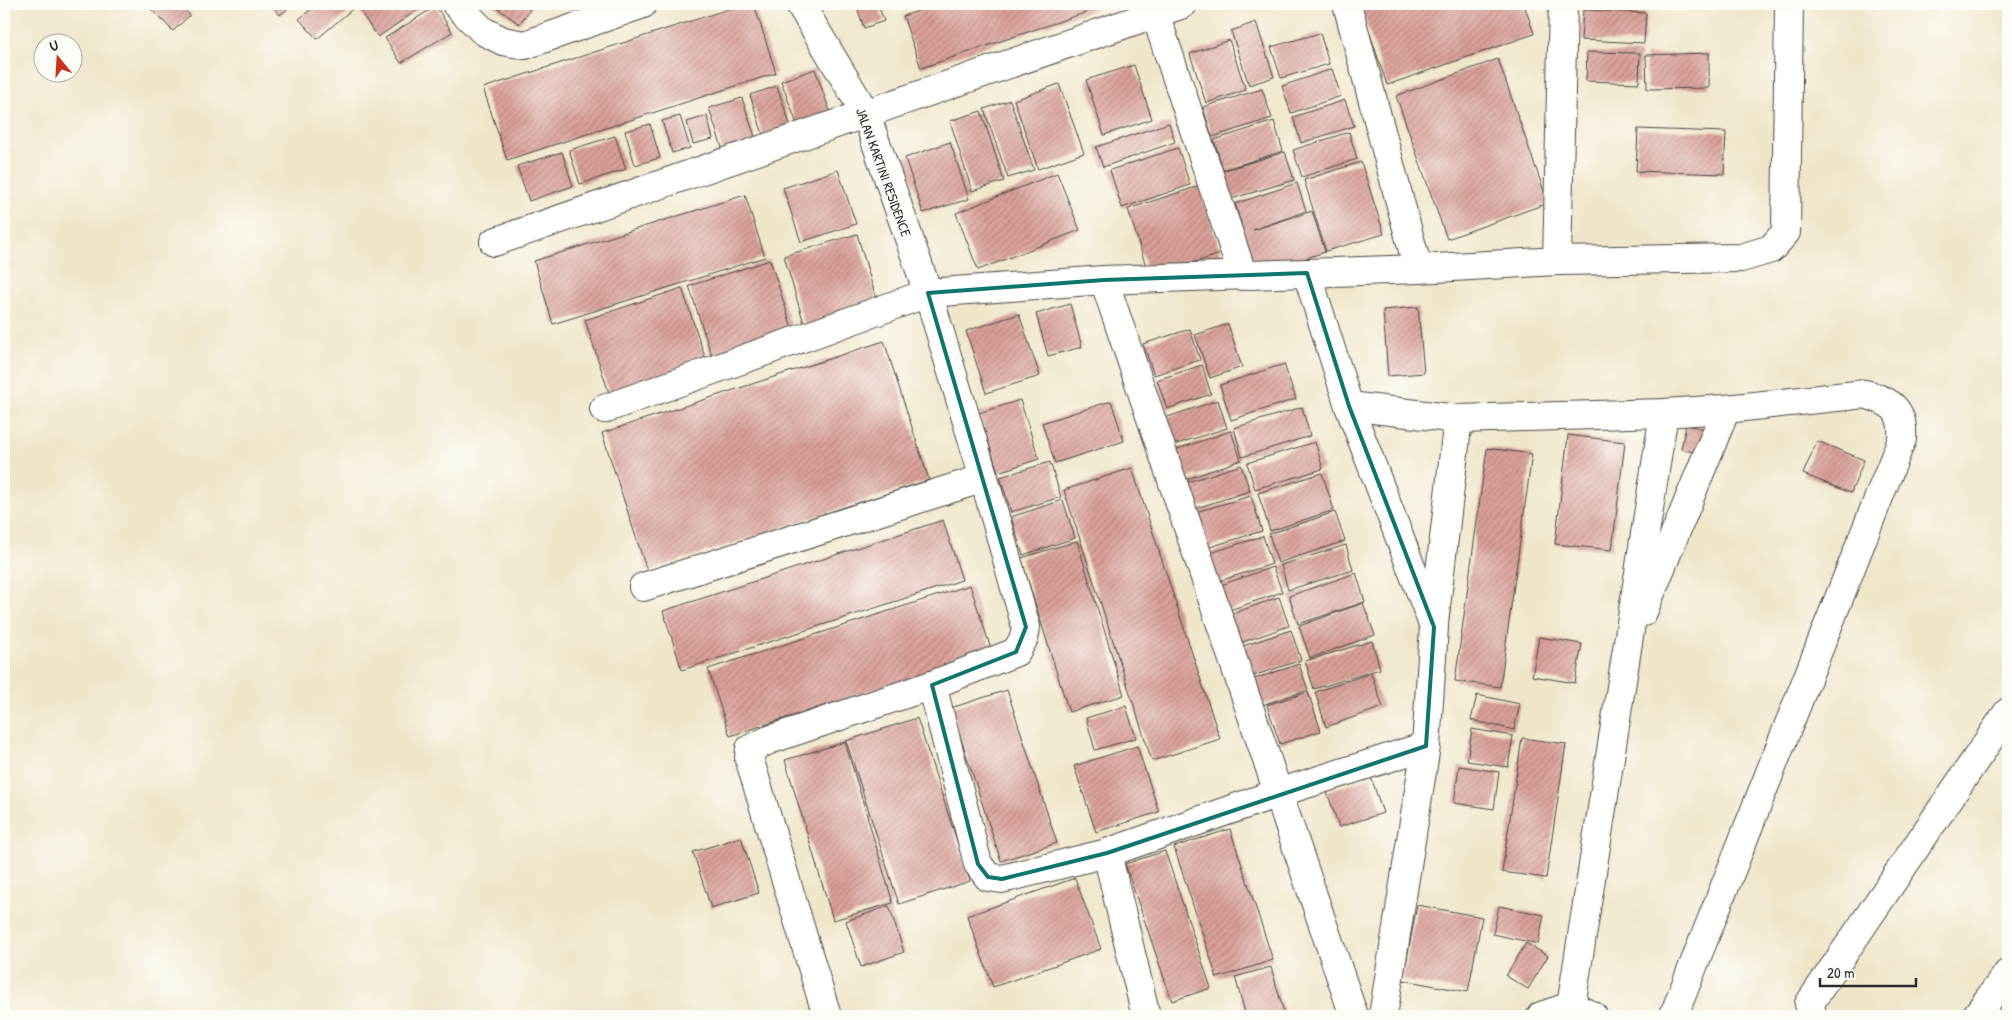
<svg xmlns="http://www.w3.org/2000/svg" width="2012" height="1020" viewBox="0 0 2012 1020" font-family="'Patrick Hand',sans-serif">
<style>
.building{fill:url(#building-hatch)}
.lines{fill:none;stroke-linecap:round;stroke-linejoin:round}
.minor-casing{stroke:#484743;stroke-width:30}
.minor{stroke:#fff;stroke-width:28}
.marked{fill:none;stroke:#0f766e;stroke-width:4;stroke-linejoin:round}
.labels{text-anchor:middle;dominant-baseline:central;stroke-width:4.5;stroke-linejoin:round;paint-order:stroke}
.street-label{font-size:14px;fill:#2b2b2b;stroke:#fdfcf7}
</style>
<defs>
<pattern id="building-hatch" width="6" height="6" patternUnits="userSpaceOnUse" patternTransform="scale(1.25)"><rect width="6" height="6" fill="#daa099"/><path d="M-1 1l2-2M0 6l6-6M5 7l2-2" fill="none" stroke="#b1837d"/></pattern>
</defs>
<rect width="100%" height="100%" fill="#fdfcf7"/>
<filter id="ink" filterUnits="userSpaceOnUse"><feTurbulence type="fractalNoise" baseFrequency=".02" numOctaves="2"/><feDisplacementMap in="SourceGraphic" scale="10" xChannelSelector="R" yChannelSelector="G"/><feConvolveMatrix kernelMatrix="1 2 1 2 8 2 1 2 1" color-interpolation-filters="sRGB"/></filter>
<filter id="wash" filterUnits="userSpaceOnUse"><feTurbulence type="fractalNoise" baseFrequency=".0096" numOctaves="4" result="noise"/><feDisplacementMap in="SourceGraphic" scale="20" xChannelSelector="R" yChannelSelector="G"/><feGaussianBlur stdDeviation="1.12" result="paint"/><feColorMatrix in="noise" values="0 0 0 0 0 0 0 0 0 0 0 0 0 0 0 0 0 1.4 0 .05"/><feComposite in="paint" operator="in"/></filter>
<g filter="url(#wash)">
<rect width="100%" height="100%" fill="#efe6ca"/>
<g id="blocks">
<!-- building -->
<g class="building">
<path d="M146 4H179L190 15 173 31Z"/>
<path d="M270 4H293L280 15Z"/>
<path d="M317 4H354L356 6 317 39 299 19Z"/>
<path d="M375 4H426L378 37 361 13Z"/>
<path d="M492 4H534L519 24Z"/>
<path d="M744 4H754L776 73 507 160 483 88Z"/>
<path d="M856 4H878L884 21 864 28Z"/>
<path d="M940 4H1111L921 68 903 16Z"/>
<path d="M1360 4H1524L1534 34 1387 85Z"/>
<path d="M436 6 452 32 401 63 385 38Z"/>
<path d="M1583 10 1646 13 1644 43 1581 40Z"/>
<path d="M1256 22 1274 77 1249 85 1231 31Z"/>
<path d="M1320 33 1329 64 1281 78 1271 47Z"/>
<path d="M1229 40 1246 90 1206 103 1190 54Z"/>
<path d="M1587 52 1640 53 1639 83 1586 81Z"/>
<path d="M1709 53V88L1647 89 1646 55Z"/>
<path d="M1498 59 1548 203 1447 239 1396 96Z"/>
<path d="M1134 65 1152 119 1104 135 1086 80Z"/>
<path d="M815 69 830 112 797 124 781 81Z"/>
<path d="M1332 69 1341 96 1291 113 1282 86Z"/>
<path d="M1059 84 1084 153 1038 169 1014 100Z"/>
<path d="M777 86 792 130 765 140 750 95Z"/>
<path d="M1262 89 1272 118 1212 137 1203 107Z"/>
<path d="M742 98 757 143 724 154 709 108Z"/>
<path d="M1010 100 1034 170 1008 178 984 109Z"/>
<path d="M1345 100 1354 126 1301 143 1293 117Z"/>
<path d="M981 111 1004 181 972 191 950 121Z"/>
<path d="M680 116 690 148 672 153 662 121Z"/>
<path d="M707 116 713 139 693 144 687 122Z"/>
<path d="M1274 121 1283 151 1223 170 1214 140Z"/>
<path d="M1169 123 1175 142 1103 167 1096 147Z"/>
<path d="M650 124 660 158 635 165 625 131Z"/>
<path d="M1638 129 1726 132 1724 174 1636 171Z"/>
<path d="M1349 132 1357 159 1302 177 1293 150Z"/>
<path d="M615 136 626 169 580 184 569 150Z"/>
<path d="M950 142 969 199 923 213 905 158Z"/>
<path d="M1178 148 1190 185 1122 208 1110 170Z"/>
<path d="M562 152 573 186 529 201 517 166Z"/>
<path d="M1285 152 1294 180 1231 199 1222 171Z"/>
<path d="M1361 162 1384 234 1326 251 1304 180Z"/>
<path d="M838 170 856 224 801 242 783 188Z"/>
<path d="M1057 173 1080 230 978 270 956 213Z"/>
<path d="M1297 183 1306 211 1253 230 1312 211 1325 252 1256 274 1235 204Z"/>
<path d="M1199 186 1221 254 1149 276 1128 209Z"/>
<path d="M745 195 765 257 553 324 534 261Z"/>
<path d="M857 234 879 308 806 330 784 256Z"/>
<path d="M770 260 793 331 712 357 689 286Z"/>
<path d="M682 288 706 360 609 393 585 320Z"/>
<path d="M1070 304 1082 347 1048 356 1036 314Z"/>
<path d="M1418 307 1424 373 1388 376 1383 310Z"/>
<path d="M1019 314 1040 376 986 393 966 331Z"/>
<path d="M1228 324 1242 367 1210 378 1195 335Z"/>
<path d="M1190 329 1200 360 1154 375 1143 344Z"/>
<path d="M884 341 929 480 647 571 602 433Z"/>
<path d="M1284 364 1296 399 1231 420 1220 385Z"/>
<path d="M1202 365 1211 394 1167 409 1157 380Z"/>
<path d="M1020 400 1039 459 998 472 979 413Z"/>
<path d="M1218 400 1227 428 1167 447 1159 420Z"/>
<path d="M1111 401 1124 441 1055 463 1042 423Z"/>
<path d="M1302 407 1310 436 1242 457 1234 428Z"/>
<path d="M1686 425 1706 429 1701 454 1681 449Z"/>
<path d="M1231 431 1241 460 1173 484 1163 454Z"/>
<path d="M1568 435 1625 442 1612 550 1555 544Z"/>
<path d="M1817 441 1864 460 1851 493 1803 474Z"/>
<path d="M1315 442 1323 469 1255 489 1247 463Z"/>
<path d="M1487 448 1532 454 1500 687 1455 681Z"/>
<path d="M1050 462 1061 497 1011 512 1000 477Z"/>
<path d="M1241 465 1250 491 1187 511 1178 485Z"/>
<path d="M1132 468 1220 739 1152 761 1064 490Z"/>
<path d="M1322 473 1334 510 1270 531 1258 493Z"/>
<path d="M1251 496 1262 531 1200 550 1189 514Z"/>
<path d="M1063 500 1075 538 1023 555 1011 517Z"/>
<path d="M1335 512 1345 541 1278 563 1269 534Z"/>
<path d="M943 520 962 580 682 670 663 611Z"/>
<path d="M1263 536 1272 564 1210 584 1201 556Z"/>
<path d="M1077 541 1124 695 1069 712 1021 558Z"/>
<path d="M1346 545 1353 570 1288 590 1281 565Z"/>
<path d="M1273 567 1282 592 1221 613 1212 588Z"/>
<path d="M1356 573 1365 602 1298 624 1289 596Z"/>
<path d="M970 585 992 652 730 736 708 669Z"/>
<path d="M1279 597 1289 626 1234 645 1223 617Z"/>
<path d="M1363 603 1375 635 1310 658 1299 626Z"/>
<path d="M1291 630 1301 660 1241 680 1231 650Z"/>
<path d="M1539 637 1582 644 1575 683 1532 676Z"/>
<path d="M1372 641 1380 669 1314 689 1305 661Z"/>
<path d="M1299 664 1308 690 1256 707 1248 681Z"/>
<path d="M1371 673 1383 707 1326 727 1315 692Z"/>
<path d="M1007 690 1057 843 1001 861 951 708Z"/>
<path d="M1308 692 1321 731 1280 744 1267 705Z"/>
<path d="M1477 695 1520 704 1514 730 1471 720Z"/>
<path d="M1126 706 1136 738 1095 750 1086 718Z"/>
<path d="M917 718 970 881 899 904 846 741Z"/>
<path d="M1472 729 1513 736 1508 767 1467 761Z"/>
<path d="M1522 738 1566 744 1546 878 1502 872Z"/>
<path d="M845 742 893 903 833 920 785 760Z"/>
<path d="M1137 746 1159 812 1096 832 1074 766Z"/>
<path d="M1459 766 1499 772 1494 809 1454 803Z"/>
<path d="M1371 777 1383 813 1339 827 1327 792Z"/>
<path d="M1230 829 1273 960 1217 978 1174 847Z"/>
<path d="M741 837 759 893 711 908 693 852Z"/>
<path d="M1165 851 1211 988 1172 1001 1125 864Z"/>
<path d="M1075 878 1101 949 993 987 967 916Z"/>
<path d="M1417 905 1482 917 1468 992 1403 980Z"/>
<path d="M889 906 904 952 861 967 846 921Z"/>
<path d="M1499 906 1544 915 1538 944 1493 934Z"/>
<path d="M1526 943 1548 956 1528 989 1506 976Z"/>
<path d="M1271 967 1285 1016H1246L1235 977Z"/>
</g>
</g>
</g>
<g filter="url(#ink)">
<use href="#blocks" fill-opacity="0" stroke="#484743" stroke-width="1"/>
<g class="lines">
<defs>
<g id="minor">
<path d="M456 4 483 31 503 41 525 45 643 4"/>
<path d="M800 4 866 114 928 293 984 478 1026 627 1024 638 1016 652 932 685 769 740 750 749 749 758 827 1016"/>
<path d="M1152 4 1243 276"/>
<path d="M1347 4 1418 269"/>
<path d="M494 242 1183 4"/>
<path d="M1557 261 1741 258 1771 249 1786 232 1789 4"/>
<path d="M1104 280 1354 1016"/>
<path d="M1349 406 1458 419 1664 413 1726 409 1865 394C1892 402 1904 409 1902 439L1675 1012 1672 1016"/>
<path d="M604 409 928 293 1104 280 1418 269 1557 261 1563 4"/>
<path d="M643 587 984 478"/>
<path d="M1643 612 1726 409"/>
<path d="M1434 623 1458 419"/>
<path d="M932 685 978 864 988 877 1002 879 1107 853 1278 793 1426 746 1434 627 1349 406 1307 273"/>
<path d="M1107 853 1146 1016"/>
<path d="M1571 1006 1664 413"/>
<path d="M1383 1016 1426 746"/>
<path d="M1541 1016 1571 1006 1593 1016"/>
<path d="M1813 1016 1809 1004 2008 712"/>
<path d="M1976 1016 2008 973"/>
</g>
</defs>
<!-- minor casing -->
<use href="#minor" class="minor-casing"/>
<!-- minor -->
<use href="#minor" class="minor"/>
</g>
</g>
<!-- marked area -->
<path class="marked" d="M1307 273 1349 406 1434 627 1426 746 1107 853 1002 879 988 877 978 864 932 685 1016 652 1026 627 928 293 1104 280Z"/>
<g class="labels">
<!-- street labels -->
<g class="street-label">
<text transform="translate(884 172) rotate(70)">JALAN KARTINI RESIDENCE</text>
</g>
</g>
<!-- margin -->
<rect width="2012" height="1020" fill="none" stroke="#fdfcf7" stroke-width="20"/>
<!-- north arrow -->
<g transform="translate(58 58) rotate(342)"><circle r="24" fill="#fdfcf7" stroke="#a9a8a5"/>
<path d="M0-4L9 19L0 12L-9 19Z" fill="#c8321e"/>
<text y="-8" font-size="14" font-weight="bold" text-anchor="middle" fill="#2b2b2b">U</text>
</g>
<!-- scale -->
<path d="M1820 978v8h96v-8" fill="none" stroke="#2b2b2b" stroke-width="2.5"/>
<text x="1827" y="978" font-size="15" fill="#2b2b2b" stroke="#fdfcf7" stroke-width="4" paint-order="stroke">20 m</text>
</svg>
